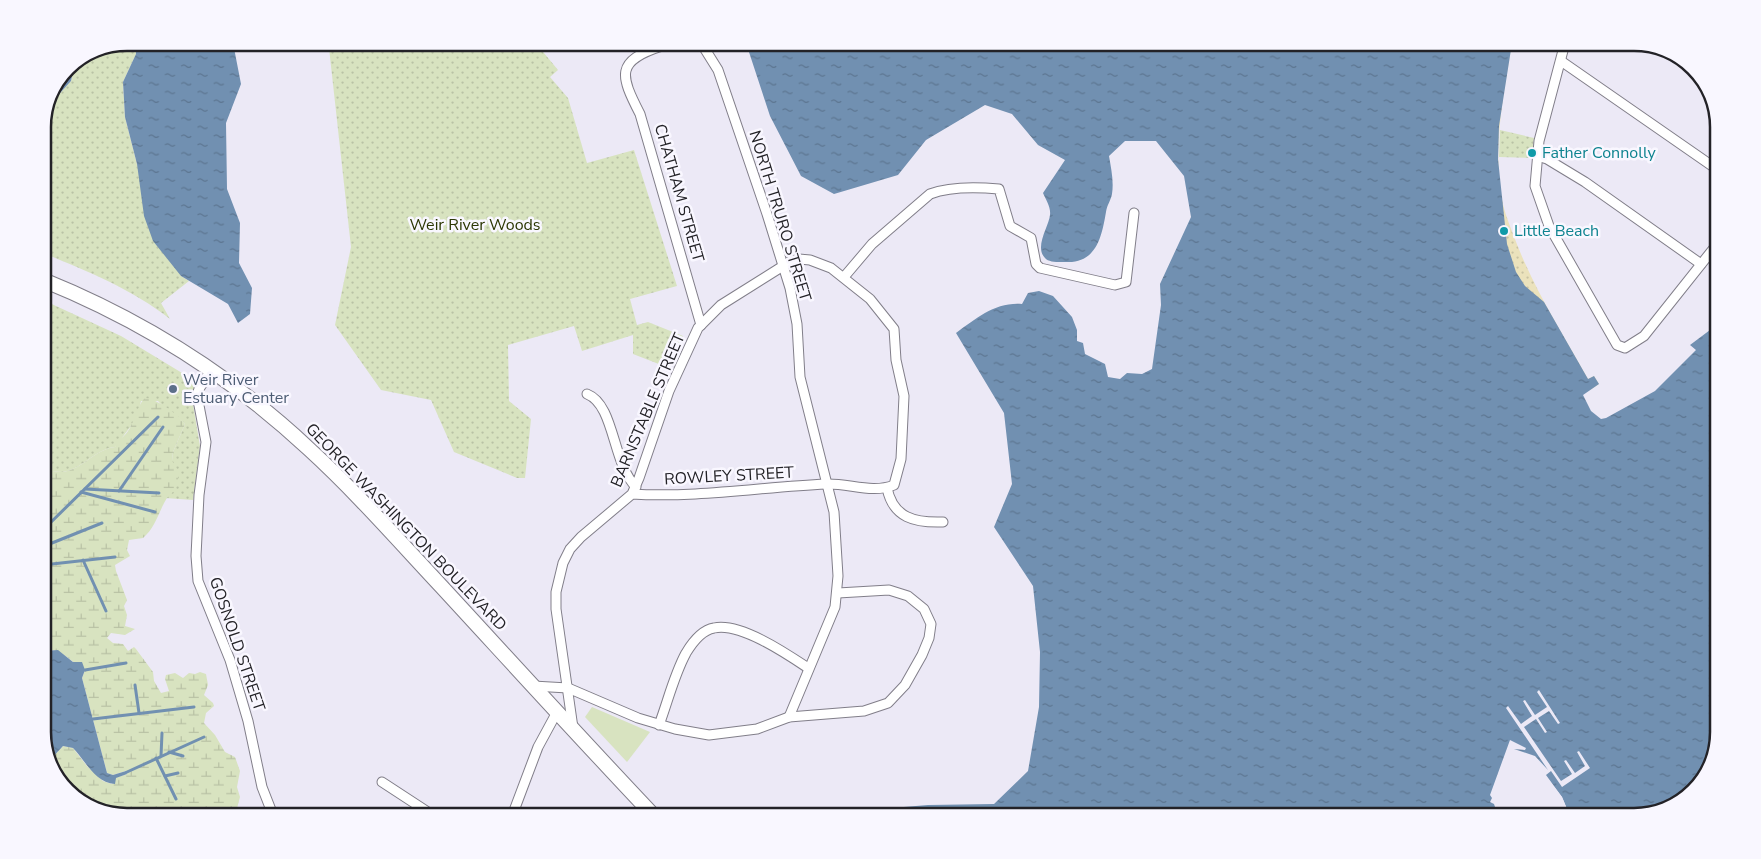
<svg xmlns="http://www.w3.org/2000/svg" width="1761" height="859" viewBox="0 0 1761 859" font-family="'Nunito Sans',sans-serif">
<style>
.grass{fill:url(#grass-dots)}
.wetland{fill:url(#wetland-marsh)}
.sand{fill:url(#sand-dots)}
.garden{fill:#d8e3c0}
.water{fill:url(#water-ripples)}
.pier{fill:#ece9f6}
.lines{fill:none;stroke-linecap:round;stroke-linejoin:round}
.stream{stroke:#7190b1;stroke-width:3}
.minor-casing{stroke:#817e89;stroke-width:11}
.primary-casing{stroke:#817e89;stroke-width:16}
.minor{stroke:#fff;stroke-width:9}
.primary{stroke:#fff;stroke-width:14}
.culture-dot{fill:#0f9aa8;stroke:#f9f7ff;stroke-width:2}
.service-dot{fill:#5c6f8a;stroke:#f9f7ff;stroke-width:2}
.labels{text-anchor:middle;dominant-baseline:central;stroke-width:5;stroke-linejoin:round;paint-order:stroke}
.culture-label{font-size:16px;fill:#0d838f;stroke:#f9f7ff;text-anchor:start}
.street-label{font-size:16px;fill:#232227;stroke:#f9f7ff}
.park-label{font-size:16px;fill:#2c3704;stroke:#f9f7ff}
.service-label{font-size:16px;fill:#4e5e75;stroke:#f9f7ff;text-anchor:start}
.rim{fill:none;stroke:#232227;stroke-width:2.5}
</style>
<defs>
<pattern id="grass-dots" width="8" height="8" patternUnits="userSpaceOnUse" patternTransform="scale(1.25)"><rect width="8" height="8" fill="#d8e3c0"/><path d="M2 2h.1M6 6h.1" fill="none" stroke="#b9c2a5" stroke-width="1.8" stroke-linecap="round"/></pattern>
<pattern id="wetland-marsh" width="20" height="14" patternUnits="userSpaceOnUse" patternTransform="scale(1.25)"><rect width="20" height="14" fill="#d8e3c0"/><path d="M1 5h8M5 5V1M11 12h8M15 12V8" fill="none" stroke="#b9c2a5"/></pattern>
<pattern id="sand-dots" width="8" height="8" patternUnits="userSpaceOnUse" patternTransform="scale(1.25)"><rect width="8" height="8" fill="#ebe2bc"/><path d="M2 2h.1M6 6h.1" fill="none" stroke="#c9c2a2" stroke-width="1.8" stroke-linecap="round"/></pattern>
<pattern id="water-ripples" width="26" height="14" patternUnits="userSpaceOnUse" patternTransform="scale(1.25)"><rect width="26" height="14" fill="#7190b1"/><path d="M2 4q2-2 4 0t4 0M15 11q2-2 4 0t4 0" fill="none" stroke="#5c7590"/></pattern>
</defs>
<rect width="100%" height="100%" fill="#ece9f6"/>
<!-- grass -->
<g class="grass">
<path d="M539 47 558 70 550 77 568 98 587 163 634 150 677 286 630 299 637 325 648 322 683 336 669 368 633 354V335L582 351 574 326 508 345 509 401 531 419 525 478H517L454 452 431 400 381 390 335 325 351 247 329 48Z"/>
<path d="M95 49H136V54L123 82 125 117 137 164 181 276 189 281 161 303 170 319C132 289 87 271 43 253V122L51 103 71 81 75 62Z"/>
<path d="M1500 130 1534 138 1532 158 1499 157Z"/>
<path d="M43 300 121 336 197 382 192 398 200 446 193 500 165 498 168 494 173 452 185 424C177 414 166 411 158 401H141L137 418 115 447C95 449 82 470 62 472 56 472 49 470 43 469Z"/>
</g>
<!-- wetland -->
<path class="wetland" d="M145 398C157 399 178 414 185 424L173 452 172 461C180 470 179 480 175 491 161 497 160 524 143 538L129 540 127 550 130 556 115 565 116 571 127 600 124 606 127 615 125 626 135 629 125 635 111 633 107 638 113 643 123 644 128 651 134 647 136 649 153 672 154 681 161 693 169 691 165 679 166 675 175 673 183 678 189 673 195 674 200 672 206 674 208 685 204 695 213 703 214 706 206 713 204 723 215 735 225 752 235 757 240 771 237 787 240 797 235 816H127L90 808 57 779 50 760 63 746 73 748 87 766 103 781 112 784 115 778 127 774 126 771 113 775 107 773 82 678 85 670C81 665 76 664 72 661 61 653 57 648 43 651V548L46 546H43V469C49 470 56 472 62 472 82 470 95 449 115 447L118 440C134 433 135 407 145 398Z"/>
<!-- sand -->
<path class="sand" d="M1512 43C1504 92 1493 144 1501 194 1503 208 1508 221 1513 234 1532 286 1561 331 1588 379L1594 376 1599 384 1590 390 1497 246 1491 159Z"/>
<!-- garden -->
<path class="garden" d="M592 707 650 732 627 762 585 717Z"/>
<!-- water -->
<g class="water">
<path d="M1512 43 1499 126 1498 159 1507 244 1516 272 1525 286 1544 302 1588 379 1594 376 1599 384 1583 395 1591 411 1601 419 1606 418 1655 391 1696 350 1690 345 1718 324V732L1710 769 1681 802 1634 816H1570L1562 797 1538 766 1519 759 1502 805 1506 816H750L759 809 867 810 928 805 994 804 1028 771 1039 707 1040 652 1033 586 994 527 1012 484 1004 413 956 333C977 318 995 302 1022 304L1028 293 1039 291 1053 296 1072 317 1077 330V341L1083 343 1085 354 1105 364 1108 377 1120 379 1127 373 1142 374 1152 369 1161 305 1160 284 1191 217 1184 176 1156 141H1125L1109 156C1111 168 1114 181 1112 194 1111 200 1107 205 1106 212 1102 235 1097 263 1067 262 1061 262 1049 263 1045 258 1034 247 1049 226 1050 215 1051 207 1046 200 1043 193L1065 160 1038 145 1012 114 985 105 926 140 898 175 834 194 801 176 770 116 747 46Z"/>
<path d="M234 48 241 84 226 123 227 189 240 223 239 263 252 288 250 314 238 323 228 304 181 276 153 241 144 216 137 164 125 117 123 82 136 54V49Z"/>
<path d="M75 62 71 81 51 103 67 67Z"/>
<path d="M58 650 73 662H82L85 670 82 678 107 773 113 775 126 771 127 774 116 778 115 784C95 783 85 760 73 748L63 746 50 760 43 738V651Z"/>
</g>
<!-- pier -->
<path class="pier" d="M1539 690 1560 723 1558 724 1549 711 1538 718 1547 732 1545 733 1536 719 1524 727 1561 781 1572 774 1564 761 1566 760 1575 773 1585 766 1577 752 1579 751 1590 768 1562 787 1551 771 1546 775 1562 797 1570 816H1568L1560 798 1545 779 1536 769 1520 763 1504 805 1509 816H1498L1494 804 1490 802 1492 798 1490 795 1510 740 1526 748 1525 750 1514 749 1535 756 1548 770 1506 708 1508 706 1521 724 1532 716 1523 701 1525 700 1535 715 1547 707 1537 692Z"/>
<g class="lines">
<!-- stream -->
<g class="stream">
<path d="M85 489 159 493"/>
<path d="M119 491 163 427"/>
<path d="M81 492 155 512"/>
<path d="M43 530 158 417"/>
<path d="M47 545 102 523"/>
<path d="M83 560 106 611"/>
<path d="M43 565 115 557"/>
<path d="M85 670 126 663"/>
<path d="M135 685 139 713"/>
<path d="M93 719 194 707"/>
<path d="M169 752 183 756"/>
<path d="M161 756 162 733"/>
<path d="M156 758 176 799"/>
<path d="M127 772 204 737"/>
<path d="M165 776 178 773"/>
</g>
<defs>
<g id="minor">
<path d="M1565 43 1539 141 1535 186 1549 226 1617 345 1625 348 1644 336 1718 243"/>
<path d="M662 46C615 61 620 75 640 114L701 325"/>
<path d="M703 46 718 70 767 214 790 288 797 324 800 377 834 512 838 576 835 607 789 717"/>
<path d="M1561 61 1718 170"/>
<path d="M1537 156 1547 159 1585 182 1701 264"/>
<path d="M844 277 872 244 930 194C951 186 977 187 999 189L1010 226 1031 238 1036 264 1040 268 1115 285 1126 282 1134 213"/>
<path d="M211 370 199 389 197 395 206 442 199 495 196 556 198 581 230 660 248 721 262 787 271 810"/>
<path d="M587 394C615 405 612 463 636 487"/>
<path d="M887 488C893 518 915 523 943 522"/>
<path d="M533 686 568 688 638 718 675 729 709 735 757 729 789 717 864 711 888 703 905 685 922 655 929 638 931 624 924 609 908 596 889 590 838 593"/>
<path d="M659 725C668 701 674 675 686 653 692 643 702 630 714 628 740 622 787 654 808 668"/>
<path d="M573 728 556 609V592L563 563 570 549 581 537 632 494 639 478 669 391 698 328 721 305 791 261 799 259 810 260 831 268 870 299 894 329 896 360 904 396 901 459 894 485C872 494 849 483 826 484 762 487 696 498 632 494"/>
<path d="M382 782 434 816"/>
<path d="M512 816 538 747 557 712"/>
</g>
<path id="primary" d="M43 280C142 320 231 376 309 449 356 492 398 540 441 586 512 663 582 740 654 816"/>
</defs>
<!-- minor casing -->
<use href="#minor" class="minor-casing"/>
<!-- primary casing -->
<use href="#primary" class="primary-casing"/>
<!-- minor -->
<use href="#minor" class="minor"/>
<!-- primary -->
<use href="#primary" class="primary"/>
</g>
<!-- markers -->
<g class="culture-dot">
<circle cx="1532" cy="153" r="5"/>
<circle cx="1504" cy="231" r="5"/>
</g>
<circle class="service-dot" cx="173" cy="389" r="5"/>
<g class="labels">
<!-- culture labels -->
<g class="culture-label">
<text x="1542" y="153">Father Connolly</text>
<text x="1514" y="231">Little Beach</text>
</g>
<!-- street labels -->
<g class="street-label">
<text transform="translate(679 193) rotate(74)">CHATHAM STREET</text>
<text transform="translate(780 216) rotate(73)">NORTH TRURO STREET</text>
<text transform="translate(648 410) rotate(-67)">BARNSTABLE STREET</text>
<text transform="translate(729 476) rotate(-3)">ROWLEY STREET</text>
<text transform="translate(406 527) rotate(46)">GEORGE WASHINGTON BOULEVARD</text>
<text transform="translate(237 644) rotate(71)">GOSNOLD STREET</text>
</g>
<!-- park labels -->
<g class="park-label">
<text x="475" y="225">Weir River Woods</text>
</g>
<!-- service labels -->
<g class="service-label">
<text x="183" y="380">Weir River<tspan x="183" dy="18">Estuary Center</tspan></text>
</g>
</g>
<!-- crop -->
<path d="M0 0H1761V859H0ZM127 51H1634A76 76 0 0 1 1710 127V732A76 76 0 0 1 1634 808H127A76 76 0 0 1 51 732V127A76 76 0 0 1 127 51Z" fill="#f9f7ff" fill-rule="evenodd"/>
<path class="rim" d="M127 51H1634A76 76 0 0 1 1710 127V732A76 76 0 0 1 1634 808H127A76 76 0 0 1 51 732V127A76 76 0 0 1 127 51Z"/>
</svg>
